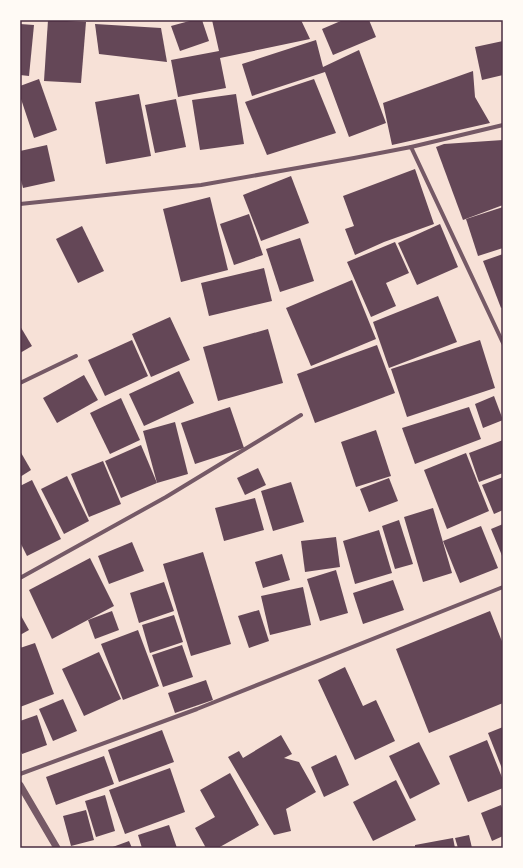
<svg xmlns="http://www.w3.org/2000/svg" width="523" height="868" viewBox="0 0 523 868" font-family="'DM Sans',sans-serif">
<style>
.building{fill:#644757}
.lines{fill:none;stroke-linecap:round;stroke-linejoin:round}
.minor{stroke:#755966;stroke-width:4}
.tertiary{stroke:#755966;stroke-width:7}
.neatline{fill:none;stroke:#4a2c40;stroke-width:1.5}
</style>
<rect width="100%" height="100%" fill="#f7e1d7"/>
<!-- building -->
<g class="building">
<path d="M48 20 86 22 81 83 44 81Z"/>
<path d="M193 20H202L209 41 180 51 171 26Z"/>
<path d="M212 20H301L310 39 220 58 226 88 178 97 171 60 219 51Z"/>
<path d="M343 20H369L376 37 333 55 322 29Z"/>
<path d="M20 24 34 25 29 76 20 75Z"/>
<path d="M95 24 161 28 167 62 99 54Z"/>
<path d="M316 40 323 67 359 50 386 123 349 137 325 72 252 96 242 64Z"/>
<path d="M503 41V75L482 80 475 47Z"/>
<path d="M473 71 475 97 490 123 392 145 383 103Z"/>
<path d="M39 79 57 130 34 138 20 96V86Z"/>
<path d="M314 79 336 133 267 155 245 102Z"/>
<path d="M139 94 151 156 106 164 95 102Z"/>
<path d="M236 94 244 144 200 150 192 100Z"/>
<path d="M176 99 186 147 155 153 145 105Z"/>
<path d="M503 140V205L463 220 436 147 444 144Z"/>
<path d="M47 145 55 181 23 188 20 176V151Z"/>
<path d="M415 169 434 224 384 242 355 255 345 229 354 226 343 196Z"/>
<path d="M291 176 309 223 261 241 243 195Z"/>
<path d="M210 197 228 270 181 282 163 209Z"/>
<path d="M503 207V248L478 256 466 219Z"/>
<path d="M249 214 263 255 234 265 220 224Z"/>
<path d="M440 224 458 267 417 285 398 243Z"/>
<path d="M82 226 104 271 78 283 56 239Z"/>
<path d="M300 238 314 281 280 292 266 249Z"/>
<path d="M395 242 409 273 386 283 396 306 371 317 347 262Z"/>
<path d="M503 254V307L501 308 483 261Z"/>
<path d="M264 268 272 301 209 316 201 283Z"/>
<path d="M352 280 376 339 311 366 286 308Z"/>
<path d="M438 296 457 342 389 368 373 322Z"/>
<path d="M170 317 190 360 151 377 132 334Z"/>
<path d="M20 326 32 346 20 353Z"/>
<path d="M268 329 283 383 218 401 203 347Z"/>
<path d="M132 340 148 376 105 396 88 360Z"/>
<path d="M480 340 495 388 407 417 391 369Z"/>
<path d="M377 345 395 393 315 423 297 374Z"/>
<path d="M179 371 194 403 144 426 129 394Z"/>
<path d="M84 375 98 400 57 423 43 398Z"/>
<path d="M494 396 503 420 483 428 475 404Z"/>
<path d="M121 398 140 440 110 454 90 413Z"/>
<path d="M230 407 244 448 195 464 181 423Z"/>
<path d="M469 407 481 439 415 464 402 428Z"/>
<path d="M175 422 188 474 157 483 143 431Z"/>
<path d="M376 430 391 476 356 487 341 442Z"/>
<path d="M503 440V473L479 482 469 453Z"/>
<path d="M141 445 157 483 121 498 105 461Z"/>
<path d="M20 451 31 470 20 477Z"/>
<path d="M466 453 489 511 447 529 424 470Z"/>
<path d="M103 461 121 504 89 517 71 474Z"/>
<path d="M258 468 266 485 245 495 237 478Z"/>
<path d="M67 476 89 521 64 534 41 489Z"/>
<path d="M503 477V510L494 514 482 485Z"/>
<path d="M389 478 398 501 369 512 360 489Z"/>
<path d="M32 480 61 539 27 556 20 542V486Z"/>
<path d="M291 482 304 522 273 531 261 491Z"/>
<path d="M255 498 264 530 224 541 215 508Z"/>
<path d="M433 508 452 573 423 582 404 517Z"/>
<path d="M399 520 413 564 395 569 382 526Z"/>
<path d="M503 524V558L491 529Z"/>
<path d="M481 526 498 568 460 583 443 541Z"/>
<path d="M379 530 392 573 355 584 343 541Z"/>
<path d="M336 537 340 567 305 572 301 541Z"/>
<path d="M132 542 144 571 109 584 98 556Z"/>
<path d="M203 552 231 644 191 656 163 564Z"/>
<path d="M282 554 290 580 263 588 255 562Z"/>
<path d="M90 558 114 606 52 639 29 590Z"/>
<path d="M336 570 348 613 320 621 307 579Z"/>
<path d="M393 580 404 610 363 624 353 593Z"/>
<path d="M164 582 174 611 139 623 130 593Z"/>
<path d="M303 587 311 625 270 635 261 596Z"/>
<path d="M259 610 269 641 249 648 238 616Z"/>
<path d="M112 611 119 630 95 639 88 620Z"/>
<path d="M490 611 503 644V703L429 733 396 649Z"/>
<path d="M20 614 29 630 20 635Z"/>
<path d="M174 615 183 642 150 653 142 625Z"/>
<path d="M138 630 159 686 123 700 101 644Z"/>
<path d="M35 643 54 694 20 707V648Z"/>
<path d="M182 645 193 677 163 687 152 655Z"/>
<path d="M99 652 121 699 84 716 62 669Z"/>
<path d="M345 667 363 706 376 700 395 741 355 760 318 680Z"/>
<path d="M206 680 213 700 175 713 168 693Z"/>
<path d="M63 699 77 731 53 741 39 709Z"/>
<path d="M37 715 47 745 22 754 20 748V721Z"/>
<path d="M503 727V771L488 733Z"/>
<path d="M162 730 174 762 119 782 108 750Z"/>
<path d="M281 735 292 754 284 758 299 762 316 792 286 809 291 831 274 835 228 757 239 751 243 758Z"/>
<path d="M487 740 503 780V788L468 802 449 756Z"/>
<path d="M419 742 440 784 410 799 389 756Z"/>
<path d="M336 755 349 785 324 797 311 767Z"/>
<path d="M104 756 114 784 56 805 46 777Z"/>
<path d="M170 768 185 812 125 834 109 790Z"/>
<path d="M230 773 259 825 218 848H206L195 828 215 817 200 790Z"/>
<path d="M396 780 416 820 373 841 353 802Z"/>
<path d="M105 795 115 831 96 837 85 801Z"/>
<path d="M501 805 503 811V836L492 841 481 813Z"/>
<path d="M86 810 94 840 71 846 63 816Z"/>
<path d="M169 825 177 848H142L138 835Z"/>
<path d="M469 835 472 848H458L455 838Z"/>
<path d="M453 838 455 848H415V845Z"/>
<path d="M129 841 132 848H110Z"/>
</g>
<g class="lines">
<!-- minor -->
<g class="minor">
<path d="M411 147 503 125"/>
<path d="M20 204 201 185 354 158 411 147 503 343"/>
<path d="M20 383 76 356"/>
<path d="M20 578 166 497 301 415"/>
<path d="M20 774 197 709 503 587"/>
</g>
<!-- tertiary -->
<path class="tertiary" d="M20 785 57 848"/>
</g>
<!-- border -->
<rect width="523" height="868" fill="none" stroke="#fffaf5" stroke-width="42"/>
<rect x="21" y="21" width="481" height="826" class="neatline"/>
</svg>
